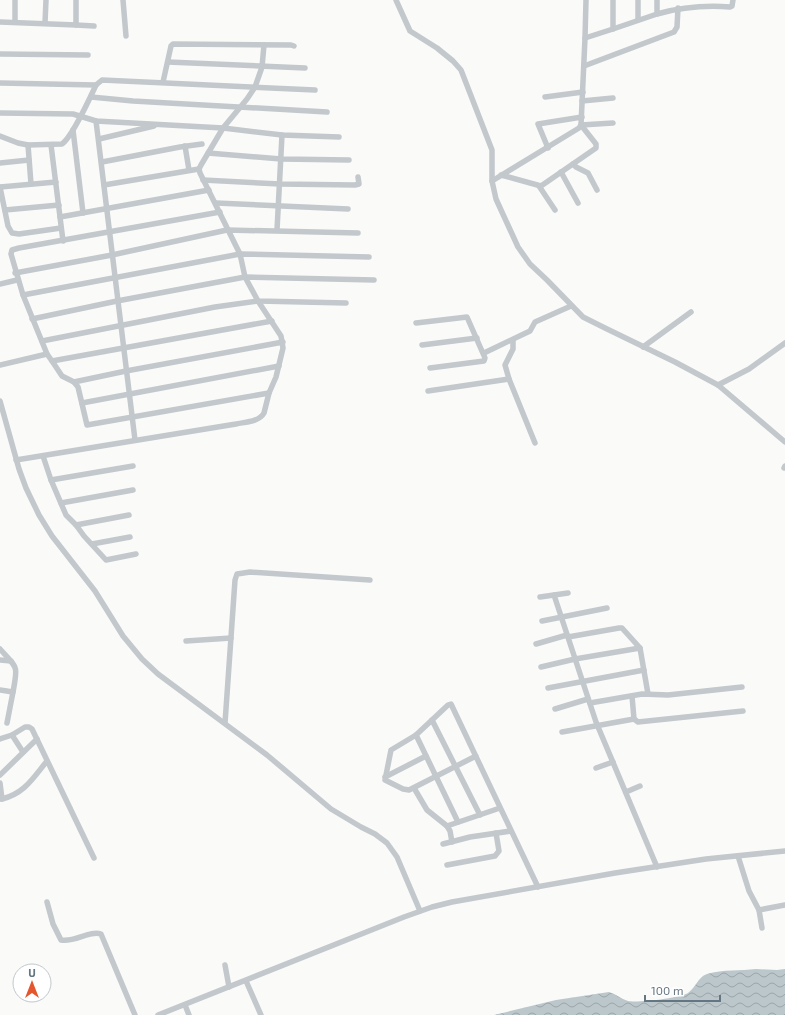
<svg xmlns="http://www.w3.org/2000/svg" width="785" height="1015" viewBox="0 0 785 1015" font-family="'Exo 2',sans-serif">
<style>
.water{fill:url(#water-waves)}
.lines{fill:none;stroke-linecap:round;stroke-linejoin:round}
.minor{stroke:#c3c8cc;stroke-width:5.5}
</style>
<defs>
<pattern id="water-waves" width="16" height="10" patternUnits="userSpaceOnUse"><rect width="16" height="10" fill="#bbc7cb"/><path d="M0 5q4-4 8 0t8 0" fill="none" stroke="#9ca6aa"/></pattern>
</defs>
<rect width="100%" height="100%" fill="#fafaf8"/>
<!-- water -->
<path class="water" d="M756 969 777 970 785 969V1015H494L556 1000 609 992C616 994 621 999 628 1001 637 1003 681 998 688 993 696 987 698 977 707 974 723 969 741 971 756 969Z"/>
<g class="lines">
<!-- minor -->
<g class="minor">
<path d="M123 0 126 36"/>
<path d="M396 0 410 31 437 48 453 61 461 70 492 150V181L496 199 518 247 530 264 547 280 583 317 605 328 675 362 718 385 785 442"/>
<path d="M613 0V29"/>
<path d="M638 0V20"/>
<path d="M657 14C682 7 704 5 730 7L732 6 733 0"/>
<path d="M0 22 76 25V0"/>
<path d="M15 22V0"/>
<path d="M45 23 46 0"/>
<path d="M76 25 94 26"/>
<path d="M585 38 586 0"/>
<path d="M264 45 262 67 255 87 247 99 223 128 201 165 199 169 200 173 236 246 240 254 245 277 258 301 346 303"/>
<path d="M0 54 88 55"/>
<path d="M168 62 305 68"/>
<path d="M584 66 674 32 677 27 678 8"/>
<path d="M163 82 171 46 173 44 291 45 294 46"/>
<path d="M0 83 96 85"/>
<path d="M91 97 133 101 327 112"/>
<path d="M545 97 583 92"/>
<path d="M582 101 613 98"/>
<path d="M0 113 73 114 96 121 223 128 282 135 339 137"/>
<path d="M96 121 135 440"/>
<path d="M73 130 83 213"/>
<path d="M0 136 18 143 28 145 62 144C72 137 90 98 96 85L102 80 315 90"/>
<path d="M99 139 154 126"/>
<path d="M28 145 31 184"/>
<path d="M51 145 63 241"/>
<path d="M185 146 189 170"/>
<path d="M548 148 538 124 582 117"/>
<path d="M208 153 281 159 349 160"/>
<path d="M102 162 180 147 202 144"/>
<path d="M0 163 29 160"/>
<path d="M573 164 576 167 588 173 597 190"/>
<path d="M561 172 578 203"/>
<path d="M501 175 541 186 596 148V144L581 125 613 123"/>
<path d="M203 180 280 184 355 185 359 184 358 177"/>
<path d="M492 181 579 128 581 125 585 38 613 29 657 14V0"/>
<path d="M104 185 199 169"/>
<path d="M539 186 555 210"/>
<path d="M0 187 8 226 12 233 19 234 61 228"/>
<path d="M0 187 56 182"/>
<path d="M216 203 348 209"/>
<path d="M5 210 59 205"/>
<path d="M220 212 19 248 12 250 11 254 23 295 47 354 52 361 272 321"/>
<path d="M60 217 209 190"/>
<path d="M277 230 282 135"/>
<path d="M15 273 112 255 227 230 358 233"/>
<path d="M0 284 17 280"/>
<path d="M23 295 240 254 369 257"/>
<path d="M32 319 117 301 245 277 374 280"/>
<path d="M416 323 467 317 485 358 484 361 430 368"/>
<path d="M513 340V349L505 365 509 379 535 443"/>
<path d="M422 345 477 338"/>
<path d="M643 347 691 312"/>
<path d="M484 353 530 331 535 322 571 306"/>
<path d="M52 361 62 376 74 382 78 387 87 425 269 393"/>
<path d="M0 365 47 354"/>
<path d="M74 382 126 371 283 342"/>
<path d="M718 385 749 369 785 343"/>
<path d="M428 391 509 379"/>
<path d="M0 401 19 469 26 488 39 515 52 536 95 591 123 636 142 659 158 674 267 755 331 809 361 827 375 834 387 843 397 857 420 911"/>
<path d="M82 403 279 366"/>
<path d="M43 456 51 480 66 515 76 525 84 536 106 560 136 554"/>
<path d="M16 460 236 424C245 422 259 422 264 413L269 393 276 377 283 348 281 336 258 301 215 307 42 341"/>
<path d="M784 468 785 466"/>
<path d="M51 480 133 466"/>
<path d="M61 503 133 490"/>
<path d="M76 525 129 515"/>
<path d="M92 544 130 537"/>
<path d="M554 595 596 722 657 867"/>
<path d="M540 597 568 593"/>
<path d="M542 621 607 608"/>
<path d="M568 637 619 628H622L640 648 648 694"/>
<path d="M186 641 231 638"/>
<path d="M536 644 567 635"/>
<path d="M0 649C18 669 18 665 13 692L0 690"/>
<path d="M0 660 11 661"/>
<path d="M541 667 575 659 640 648"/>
<path d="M548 688 644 670"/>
<path d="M632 696 634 719"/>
<path d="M590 703 642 694 668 695 742 687"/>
<path d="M555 709 588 699"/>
<path d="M432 720 480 815"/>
<path d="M7 723 13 692"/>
<path d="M225 723 235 580 237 574 250 572 370 580"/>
<path d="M562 732 634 719 638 722 743 711"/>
<path d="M12 735 23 752"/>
<path d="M416 735 458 822"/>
<path d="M0 739 12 735 25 727H29L32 729 94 858"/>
<path d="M476 756 409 790 403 789 385 780 391 750 416 735 448 705 451 704 538 887"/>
<path d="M596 768 613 762"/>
<path d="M0 775 37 739"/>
<path d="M385 777 426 756"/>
<path d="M0 783 2 799H0"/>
<path d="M414 788 427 810 447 826 500 808"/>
<path d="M626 792 640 786"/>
<path d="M2 799C25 793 33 778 47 761"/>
<path d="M447 826 450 831 452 842"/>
<path d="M443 844 470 837 511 831"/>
<path d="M738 856 749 891 759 910 762 928"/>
<path d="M447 865 495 856 499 851 496 833"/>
<path d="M47 902 53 924 61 940C74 943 90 930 101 934L135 1015"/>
<path d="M759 910 785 905"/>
<path d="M225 965 229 987"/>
<path d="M246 981 261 1015"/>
<path d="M185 1005 189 1015"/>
<path d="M158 1015 404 917 432 907 452 902 615 873 706 859 785 851"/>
</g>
</g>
<!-- north arrow -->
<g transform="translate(32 983)"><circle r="19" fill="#ffffff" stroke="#c1c8cd"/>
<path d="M0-3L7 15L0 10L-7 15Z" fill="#e4572e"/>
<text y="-6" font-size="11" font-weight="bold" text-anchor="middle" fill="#657683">U</text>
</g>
<!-- scale -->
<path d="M645 995v6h75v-6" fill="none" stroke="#657683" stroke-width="2"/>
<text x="651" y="995" font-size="12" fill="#657683" stroke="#ffffff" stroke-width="3" paint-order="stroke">100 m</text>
</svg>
